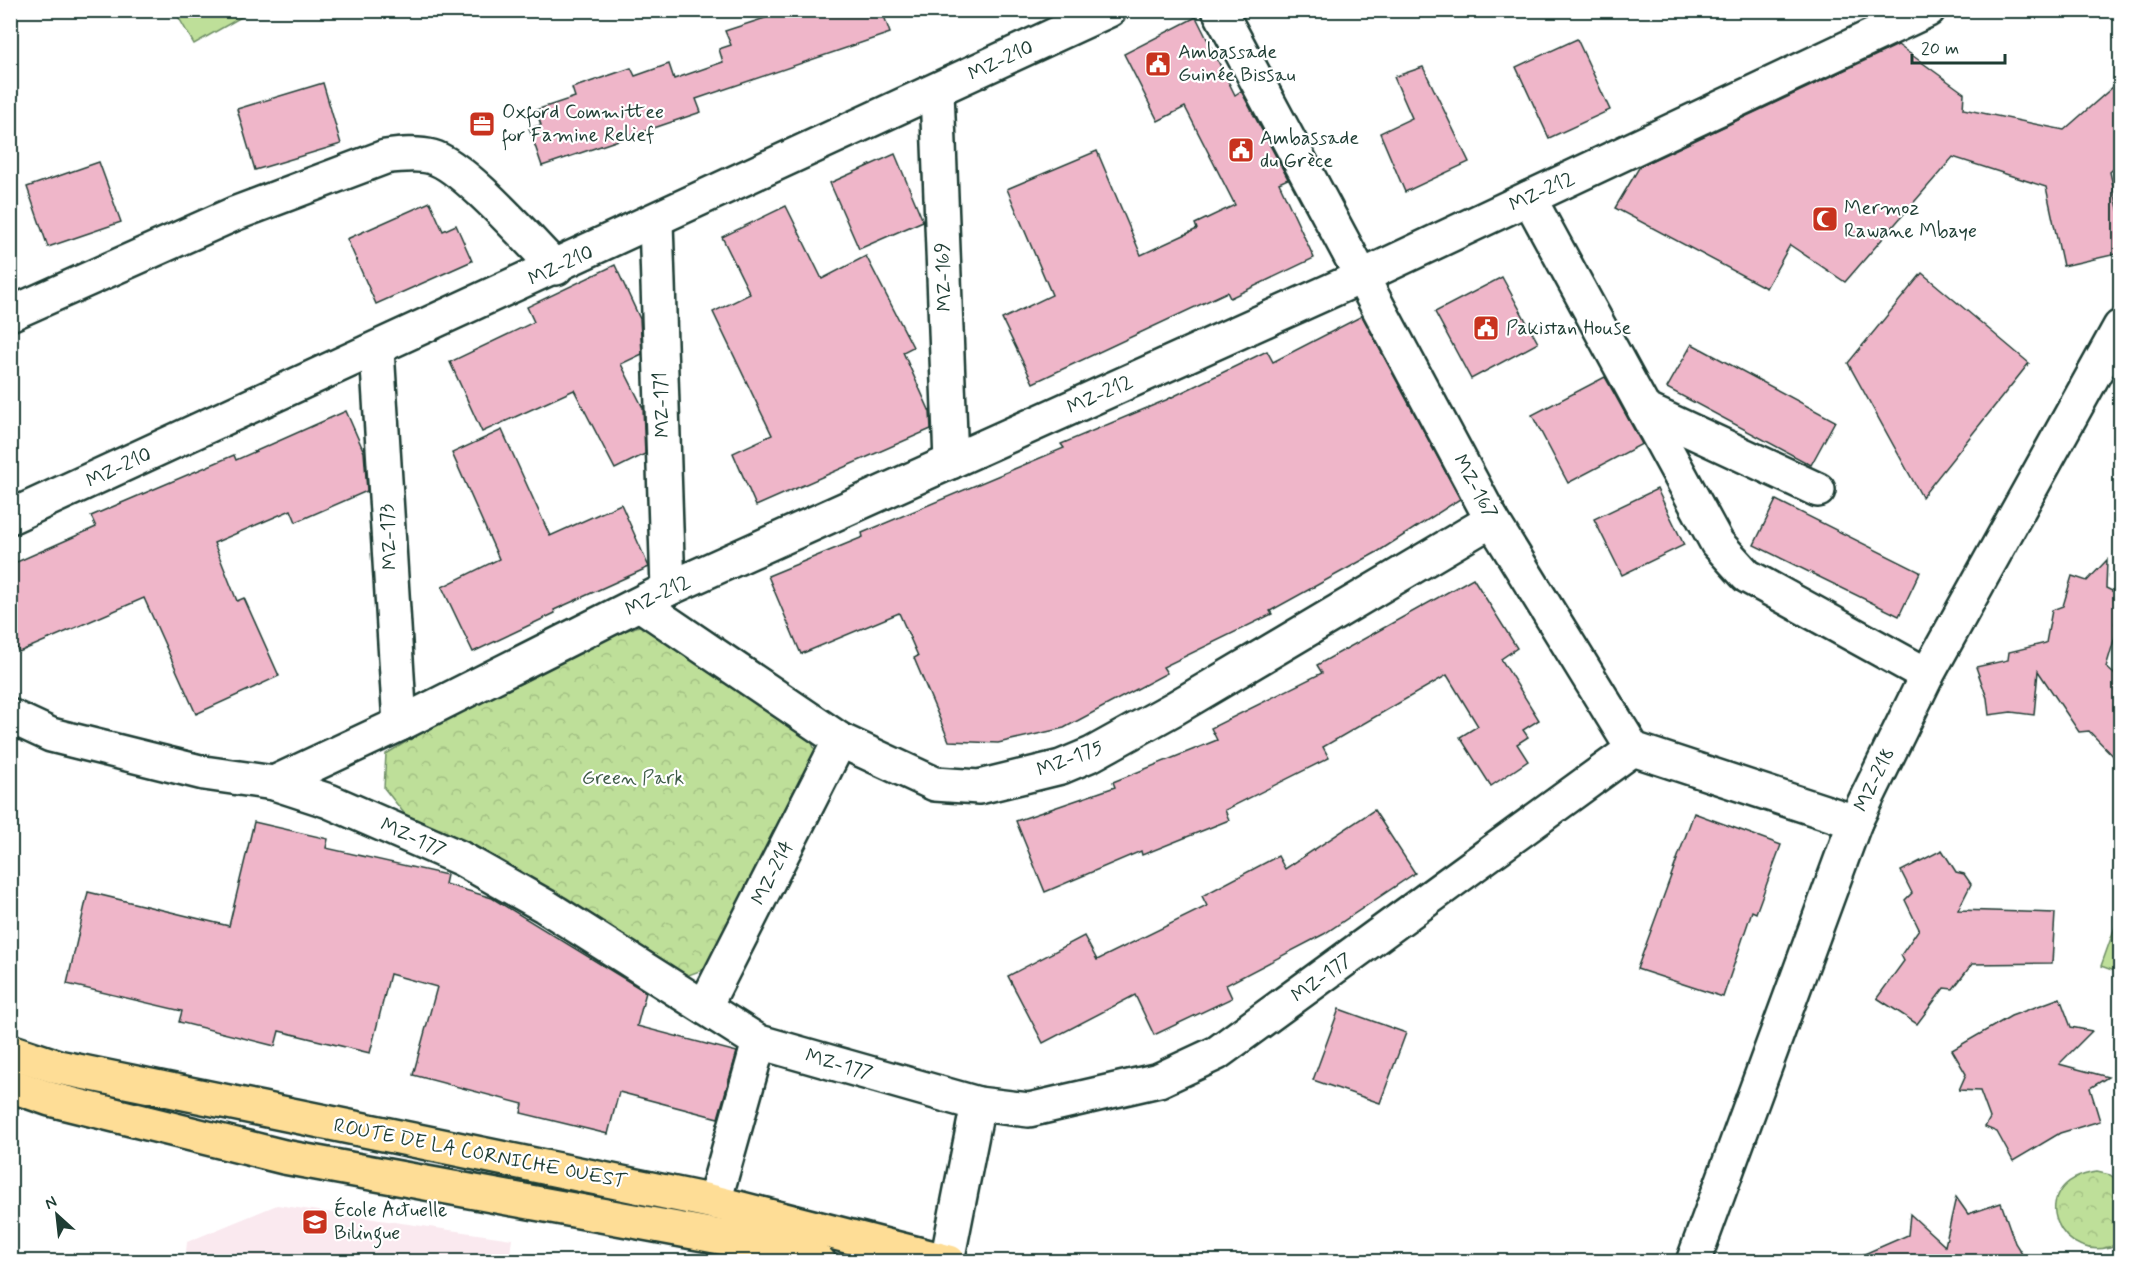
<svg xmlns="http://www.w3.org/2000/svg" width="2131" height="1272" viewBox="0 0 2131 1272" font-family="Mynerve,sans-serif">
<style>
.built{fill:#fae9ef}
.park{fill:url(#park-crowns);stroke:#6e8e66;stroke-width:1.5}
.pitch{fill:#bedf99;stroke:#6e8e66;stroke-width:1.5}
.building{fill:#efb6c9;stroke:#1f3d34;stroke-width:1.5}
.lines{fill:none;stroke-linecap:round;stroke-linejoin:round}
.minor-casing{stroke:#1f3d34;stroke-width:38}
.highway-casing{stroke:#1f3d34;stroke-width:38}
.minor{stroke:#fff;stroke-width:33}
.highway{stroke:#fedd96;stroke-width:33}
.labels{text-anchor:middle;dominant-baseline:central;stroke-width:4.5;stroke-linejoin:round;paint-order:stroke}
.poi-label{font-size:20px;fill:#1f3d34;stroke:#fff;text-anchor:start}
.street-label{font-size:20px;fill:#1f3d34;stroke:#fff}
.park-label{font-size:20px;fill:#3f5d48;stroke:#fff}
</style>
<defs>
<pattern id="park-crowns" width="20" height="18" patternUnits="userSpaceOnUse" patternTransform="scale(1.5)"><rect width="20" height="18" fill="#bedf99"/><path d="M2 6a3 3 0 1 1 6 0M12 15a3 3 0 1 1 6 0" fill="none" stroke="#a3c084"/></pattern>
</defs>
<rect width="100%" height="100%" fill="#fff"/>
<filter id="ink" filterUnits="userSpaceOnUse"><feTurbulence type="fractalNoise" baseFrequency=".0167" numOctaves="2"/><feDisplacementMap in="SourceGraphic" scale="12" xChannelSelector="R" yChannelSelector="G"/><feConvolveMatrix kernelMatrix="1 2 1 2 8 2 1 2 1" color-interpolation-filters="sRGB"/></filter>
<g filter="url(#ink)">
<!-- built -->
<path class="built" d="M277 1205 512 1239 509 1261H185L187 1242Z"/>
<!-- park -->
<g class="park">
<path d="M642 625 683 647 807 730 816 753 716 965 686 976 567 898 407 817 384 788 386 754 439 722 609 636Z"/>
<path d="M2097 1172 2110 1175 2120 1182V1243C2061 1272 2020 1182 2097 1172Z"/>
</g>
<!-- pitch -->
<g class="pitch">
<path d="M175 11H252L194 44Z"/>
<path d="M2120 913V973L2101 966Z"/>
</g>
<!-- building -->
<g class="building">
<path d="M762 10H882L890 33 696 99 701 112 542 166 529 128 541 125 536 110 575 97 572 88 631 68 635 76 669 64 674 79 723 62 719 49 731 45 725 31 765 18Z"/>
<path d="M1196 17 1235 95 1241 91 1288 179 1279 183 1314 258 1230 298 1227 292 1033 383 1002 319 1052 295 1007 189 1097 151 1141 255 1197 229 1195 224 1235 205 1185 107 1158 121 1124 54Z"/>
<path d="M1577 39 1610 110 1549 138 1516 67Z"/>
<path d="M1898 45 1964 93 1963 109 2064 130 2121 80V162L2110 172 2121 222V253L2063 266 2046 187 1953 157 1845 282 1790 245 1766 288 1615 208 1640 166Z"/>
<path d="M1423 67 1469 162 1405 192 1380 133 1412 118 1394 77Z"/>
<path d="M323 83 341 144 255 170 237 109Z"/>
<path d="M895 154 923 221 859 249 830 183Z"/>
<path d="M99 162 121 222 48 247 27 187Z"/>
<path d="M430 202 443 231 456 225 472 261 376 304 347 239Z"/>
<path d="M786 206 822 279 866 256 913 347 903 352 930 412 931 429 756 506 733 453 772 435 713 312 750 294 722 237Z"/>
<path d="M615 265 640 319 642 354 621 364 643 408 645 454 615 469 574 390 482 432 450 362 534 322 527 307Z"/>
<path d="M1922 273 2029 363 1922 497 1848 363Z"/>
<path d="M1502 277 1538 343 1471 379 1435 312Z"/>
<path d="M1362 316 1460 499 1379 551 1270 611 1272 614 1163 667 1167 673 1064 728 998 743 949 741 914 658 918 656 899 613 801 654 768 576 863 537 862 533 1064 448 1061 444 1166 400 1267 351 1273 362Z"/>
<path d="M1692 344 1835 421 1811 465 1667 388Z"/>
<path d="M1605 377 1642 444 1568 483 1532 415Z"/>
<path d="M346 411 364 452 367 491 296 522 291 510 214 543 237 601 244 598 279 676 196 714 144 598 19 652 10 634V565L96 527 91 516 234 455 236 460Z"/>
<path d="M502 430 550 536 621 504 649 567 554 610 555 613 473 652 442 587 499 559 452 453Z"/>
<path d="M1657 489 1684 545 1622 575 1594 519Z"/>
<path d="M1776 500 1920 572 1899 616 1754 545Z"/>
<path d="M2107 560 2106 588 2120 595 2115 624 2118 627 2106 667 2121 680V764L2089 731 2079 732 2038 671 2034 715 2011 712 1989 715 1987 698 1976 667 2008 660 2009 652 2046 643 2052 610 2063 606 2072 576 2087 581Z"/>
<path d="M1473 578 1517 648 1501 659 1539 720 1523 730 1528 737 1517 744 1528 761 1491 786 1460 737 1478 726 1447 675 1323 747 1329 758 1225 810 1229 820 1142 855 1141 851 1045 892 1016 821 1115 787 1113 782 1217 740 1211 728 1322 673 1317 665Z"/>
<path d="M1374 810 1415 873 1324 934 1226 985 1232 998 1154 1035 1135 995 1043 1043 1008 976 1084 936 1097 960 1207 906 1202 896 1278 856 1285 869Z"/>
<path d="M1694 813 1781 845 1756 913 1752 911 1723 997 1637 969Z"/>
<path d="M254 822 328 839 326 848 447 875 445 884 492 898 646 992 637 1026 737 1052 718 1118 619 1092 608 1134 521 1113 523 1104 413 1075 437 987 390 974 370 1053 279 1031 275 1046 179 1022 182 1011 67 984 88 892 229 926Z"/>
<path d="M1942 850 1956 872 1964 874 1971 884 1958 910 2055 913 2052 963 1972 964 1953 989 1944 988 1917 1024 1877 998 1904 961 1901 955 1919 929 1905 900 1912 893 1901 871Z"/>
<path d="M2060 998 2071 1027 2092 1031 2059 1064 2108 1077 2090 1088 2100 1121 2060 1133 2013 1161 1997 1132 1985 1127 1990 1118 1980 1091 1959 1090 1966 1074 1952 1050 2011 1016Z"/>
<path d="M1339 1009 1406 1033 1380 1103 1313 1080Z"/>
<path d="M1956 1197 1968 1214 2001 1203 2015 1243 2027 1262H1846L1908 1235 1910 1214 1945 1246Z"/>
</g>
<g class="lines">
<defs>
<g id="minor">
<path d="M1219 10 1492 520 1633 749 1855 822"/>
<path d="M937 91 951 462"/>
<path d="M1529 198 1717 543 1747 576 1927 675"/>
<path d="M656 222 668 589"/>
<path d="M10 314 234 214 385 157C400 155 417 153 432 157 463 165 530 242 556 268"/>
<path d="M377 350 400 724"/>
<path d="M1644 409 1818 490"/>
<path d="M10 517 1109 10"/>
<path d="M640 604 840 740 935 784 979 787 1061 767 1092 754 1175 708 1492 520"/>
<path d="M10 716 51 735 204 773 274 783 329 801 460 858 545 906 759 1042 978 1104 1029 1110 1159 1080 1217 1053 1633 749"/>
<path d="M274 783 400 724 668 589 1361 277 1928 10"/>
<path d="M705 1006 840 740"/>
<path d="M714 1202 759 1042"/>
<path d="M947 1261 978 1104"/>
<path d="M1693 1262 1855 822 1927 675 2120 327"/>
</g>
<g id="highway">
<path d="M10 1051 58 1067 714 1202 949 1262"/>
<path d="M10 1085 50 1099 284 1157 737 1240 819 1262"/>
</g>
</defs>
<!-- minor casing -->
<use href="#minor" class="minor-casing"/>
<!-- highway casing -->
<use href="#highway" class="highway-casing"/>
<!-- minor -->
<use href="#minor" class="minor"/>
<!-- highway -->
<use href="#highway" class="highway"/>
</g>
</g>
<!-- icons -->
<defs>
<symbol id="civic-square" viewBox="-11 -11 22 22"><rect x="-9" y="-9" width="18" height="18" rx="4" fill="#c8321e" stroke="#fff"/><path d="M-.6-6.5H3V-4.5H.6V-3L4-1V1h2V6H-6V1h2V-1L-.6-3ZM-1.2 2.5V6h2.4V2.5Z" fill="#fff"/></symbol>
<symbol id="office-square" viewBox="-11 -11 22 22"><rect x="-9" y="-9" width="18" height="18" rx="4" fill="#c8321e" stroke="#fff"/><path d="M-6-3h4V-5.5h4V-3h4V5H-6ZM-1-4.5V-3h2v-1.5ZM-6 0V1H6V0Z" fill="#fff"/></symbol>
<symbol id="mosque-square" viewBox="-11 -11 22 22"><rect x="-9" y="-9" width="18" height="18" rx="4" fill="#c8321e" stroke="#fff"/><path d="M3.5-4.9A6 6 0 1 0 3.5 4.9A5 5 0 1 1 3.5-4.9Z" fill="#fff"/></symbol>
<symbol id="school-square" viewBox="-11 -11 22 22"><rect x="-9" y="-9" width="18" height="18" rx="4" fill="#c8321e" stroke="#fff"/><path d="M0-5L7-2L0 1L-7-2ZM-4 1L0 2.5L4 1V4Q0 6-4 4Z" fill="#fff"/></symbol>
</defs>
<g fill-rule="evenodd">
<use href="#civic-square" x="1143" y="49" width="30" height="30"/>
<use href="#office-square" x="467" y="109" width="30" height="30"/>
<use href="#civic-square" x="1226" y="135" width="30" height="30"/>
<use href="#mosque-square" x="1810" y="204" width="30" height="30"/>
<use href="#civic-square" x="1471" y="313" width="30" height="30"/>
<use href="#school-square" x="300" y="1207" width="30" height="30"/>
</g>
<g class="labels">
<!-- poi labels -->
<g class="poi-label">
<text x="1178" y="52">Ambassade<tspan x="1178" dy="23">Guinée Bissau</tspan></text>
<text x="502" y="112">Oxford Committee<tspan x="502" dy="23">for Famine Relief</tspan></text>
<text x="1260" y="138">Ambassade<tspan x="1260" dy="23">du Grèce</tspan></text>
<text x="1844" y="208">Mermoz<tspan x="1844" dy="23">Rawane Mbaye</tspan></text>
<text x="1506" y="328">Pakistan House</text>
<text x="334" y="1210">École Actuelle<tspan x="334" dy="23">Bilingue</tspan></text>
</g>
<!-- street labels -->
<g class="street-label">
<text transform="translate(1001 61) rotate(-25)">MZ-210</text>
<text transform="translate(1542 192) rotate(-25)">MZ-212</text>
<text transform="translate(561 266) rotate(-25)">MZ-210</text>
<text transform="translate(944 277) rotate(-92)">MZ-169</text>
<text transform="translate(1100 395) rotate(-24)">MZ-212</text>
<text transform="translate(662 405) rotate(-92)">MZ-171</text>
<text transform="translate(119 468) rotate(-25)">MZ-210</text>
<text transform="translate(1475 487) rotate(61)">MZ-167</text>
<text transform="translate(389 537) rotate(-93)">MZ-173</text>
<text transform="translate(658 596) rotate(-26)">MZ-212</text>
<text transform="translate(1070 759) rotate(-21)">MZ-175</text>
<text transform="translate(1875 780) rotate(-64)">MZ-218</text>
<text transform="translate(413 838) rotate(24)">MZ-177</text>
<text transform="translate(773 873) rotate(-63)">MZ-214</text>
<text transform="translate(1322 978) rotate(-36)">MZ-177</text>
<text transform="translate(839 1065) rotate(16)">MZ-177</text>
<text transform="translate(480 1154) rotate(11)">ROUTE DE LA CORNICHE OUEST</text>
</g>
<!-- park labels -->
<g class="park-label">
<text x="633" y="778">Green Park</text>
</g>
</g>
<!-- margin -->
<rect width="2131" height="1272" fill="none" stroke="#fff" stroke-width="36"/>
<rect x="18" y="18" width="2095" height="1236" fill="none" stroke="#1f3d34" stroke-width="2" filter="url(#ink)"/>
<!-- north arrow -->
<g transform="translate(57 1215) rotate(333)" stroke="#ffffff" stroke-width="4.5" paint-order="stroke">
<path d="M0-4.5L10 22L0 15L-10 22Z" fill="#1f3d34"/>
<text y="-9" font-size="16" font-weight="bold" text-anchor="middle" fill="#1f3d34">N</text>
</g>
<!-- scale -->
<path d="M1912 54v9h93v-9" fill="none" stroke="#1f3d34" stroke-width="3"/>
<text x="1921" y="54" font-size="18" fill="#1f3d34" stroke="#ffffff" stroke-width="4.5" paint-order="stroke">20 m</text>
</svg>
